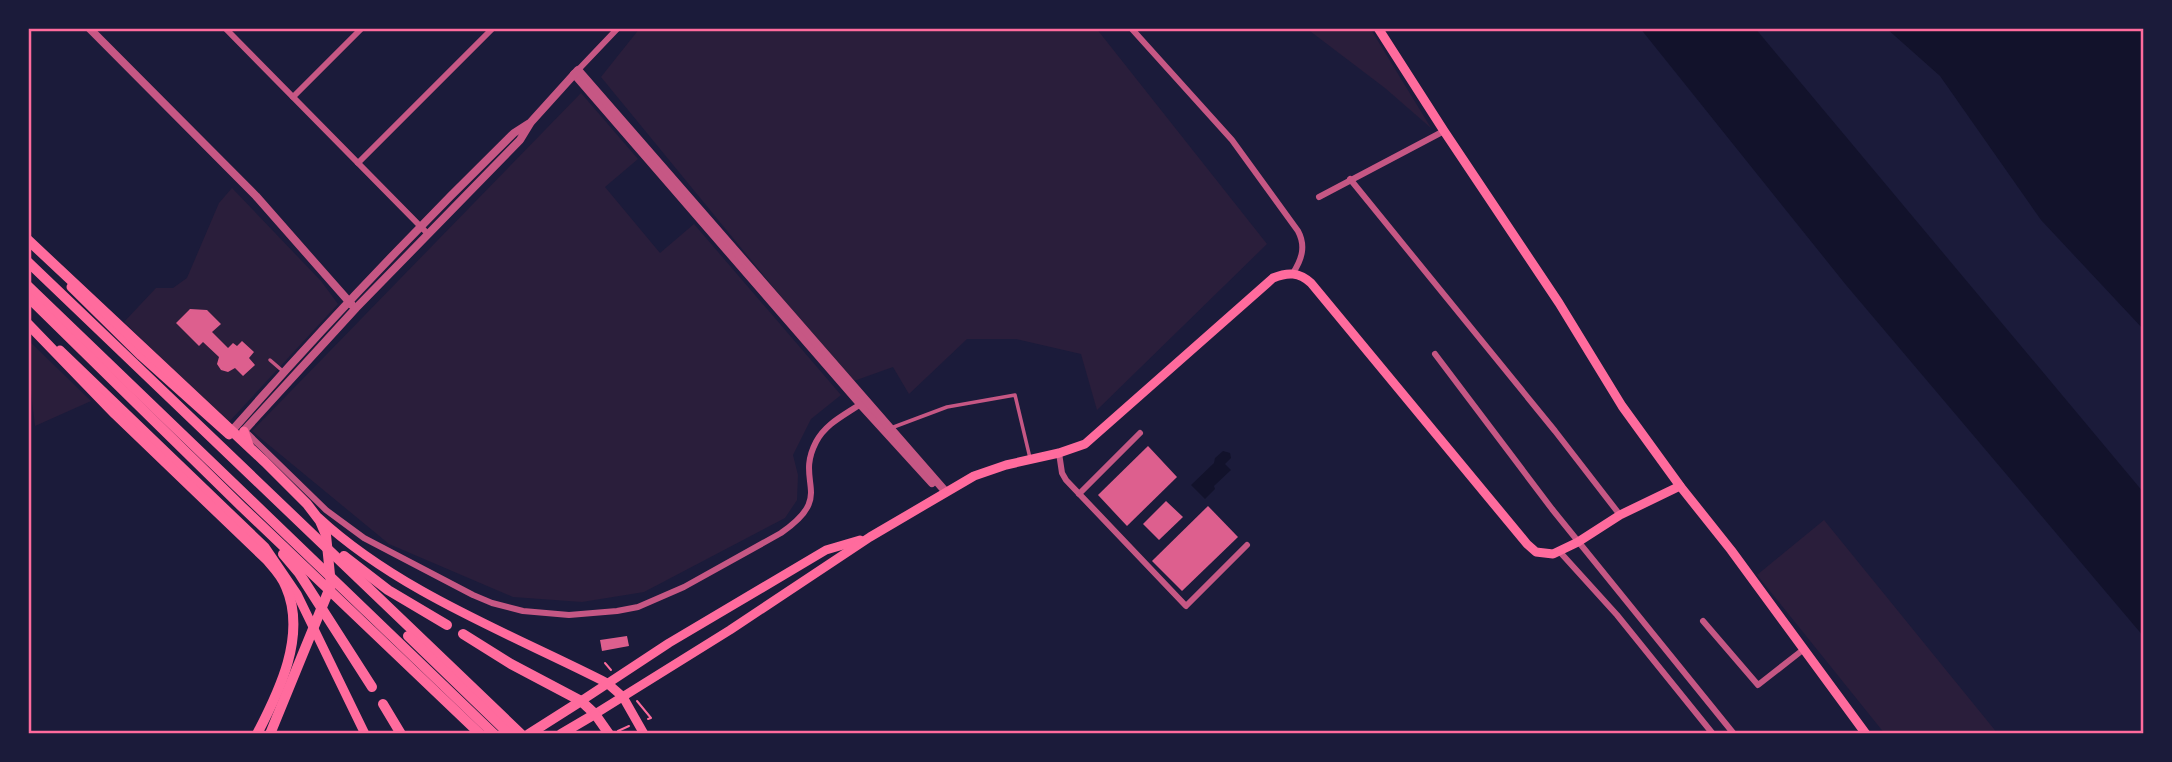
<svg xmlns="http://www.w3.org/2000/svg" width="2172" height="762" viewBox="0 0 2172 762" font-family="'Public Sans',sans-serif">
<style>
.green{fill:#2a1e3b}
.water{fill:#12122b}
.building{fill:#dd5f8e}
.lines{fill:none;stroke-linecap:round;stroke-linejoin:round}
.path{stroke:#ff6b9d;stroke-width:2}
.service{stroke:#c65784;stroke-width:3.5}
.minor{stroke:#c65784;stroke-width:6}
.tertiary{stroke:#c65784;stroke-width:8}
.secondary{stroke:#ff6b9d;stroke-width:9}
.primary{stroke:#ff6b9d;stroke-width:10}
.motorway{stroke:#ff6b9d;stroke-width:10}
.neatline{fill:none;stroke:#ff6b9d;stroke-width:2.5}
</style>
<rect width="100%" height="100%" fill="#1b1b3a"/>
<!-- green -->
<g class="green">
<path d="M640 28H1096L1267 244 1097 410 1081 354 1016 339H967L909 394 893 367 851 382 601 77Z"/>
<path d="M1306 28H1370L1431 128 1385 88Z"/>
<path d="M581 93 638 159 605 187 660 253 694 224 841 395 811 419 793 455 798 475 797 500 785 518 644 592 582 602 513 597 389 544 252 431Z"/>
<path d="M232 188 321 281 338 304 228 423 124 322 156 288H173L187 278 219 203Z"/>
<path d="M28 340 91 401 35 426 28 366Z"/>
<path d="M1824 520 1998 734H1885L1757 575Z"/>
</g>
<!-- water -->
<g class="water">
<path d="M1640 28H1755L2144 493V637L1846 285Z"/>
<path d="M1886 28H2144V330L2041 220 1940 76Z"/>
<path d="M1223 451 1230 453 1231 458 1225 464 1231 470 1214 486 1215 489 1205 499 1191 485 1214 463 1215 458Z"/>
</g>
<!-- building -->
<g class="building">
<path d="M190 309 207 310 221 324 212 332 228 348 233 343 237 346 242 341 254 352 249 358 255 365 243 376 235 368 228 372 221 370 217 364 219 357 203 342 199 346 176 323Z"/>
<path d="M1148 446 1177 477 1127 526 1098 495Z"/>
<path d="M1166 501 1183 517 1159 540 1143 524Z"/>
<path d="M1208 506 1238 537 1182 591 1152 561Z"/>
<path d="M627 636 629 646 602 651 600 640Z"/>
</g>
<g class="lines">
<!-- path -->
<g class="path">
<path d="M605 663 611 670"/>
<path d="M637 701 651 718 648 719"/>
<path d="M618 731 629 726"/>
</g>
<!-- service -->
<g class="service">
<path d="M270 360 285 373"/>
<path d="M891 428 947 407 1015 395 1030 458"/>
</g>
<!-- minor -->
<g class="minor">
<path d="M225 28 427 233"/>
<path d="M1131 28 1232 140 1298 231C1306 246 1302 259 1293 273"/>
<path d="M578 70 618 28"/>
<path d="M293 97 362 28"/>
<path d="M358 163 493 28"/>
<path d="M1350 179 1555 431 1620 515"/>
<path d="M1319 197 1444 131"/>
<path d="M1435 354 1552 509 1734 734"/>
<path d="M247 433 326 510 364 538 473 595 492 603 523 611 569 615 617 611 638 607 684 587 781 533C836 495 794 484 816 442 826 423 845 415 862 403"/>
<path d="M1059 453 1062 473 1066 480 1186 606 1247 545"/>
<path d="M1079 494 1140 433"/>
<path d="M1559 551 1617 615 1713 734"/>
<path d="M1703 621 1758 685 1804 649"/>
</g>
<!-- tertiary -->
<g class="tertiary">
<path d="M89 28 256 196 352 305"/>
<path d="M574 74 860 404 932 483"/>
<path d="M229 434C320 330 415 230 514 133L528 124"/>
<path d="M240 435 356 308 520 140 531 122 578 70 946 492"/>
</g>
<!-- secondary -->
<g class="secondary">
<path d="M1378 28 1444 131 1559 303 1622 406 1680 486 1731 550 1866 734"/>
<path d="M71 287 141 356 229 435"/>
<path d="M60 350 265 547 297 594 365 734"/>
<path d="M244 431 250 448"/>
<path d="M319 518C399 592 511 634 607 683L623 697 644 734"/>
<path d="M581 701 669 643 826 550 860 540"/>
<path d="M595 714 730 630 870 537 974 476 1006 465 1059 453 1085 444 1273 278C1288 272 1299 272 1311 283L1527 544 1536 552 1553 554 1578 542 1620 515 1680 486"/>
</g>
<!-- primary -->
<path class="primary" d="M529 734 581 701 595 714 561 734"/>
<!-- motorway -->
<g class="motorway">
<path d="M28 240 265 462 307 504 320 521 326 535 331 585 270 734"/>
<path d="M28 262 521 734"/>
<path d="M28 286 494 734"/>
<path d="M28 297 242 507 480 734"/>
<path d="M28 324 115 414 267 560C274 568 282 576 286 587 307 635 279 692 257 734"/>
<path d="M283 554 299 573 372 687"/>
<path d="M344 556 388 590 447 625"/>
<path d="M463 634 511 664 581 701"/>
<path d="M408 636 509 734"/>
<path d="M383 704 401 734"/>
<path d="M595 714 609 734"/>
</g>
</g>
<!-- border -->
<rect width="2172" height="762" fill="none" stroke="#1b1b3a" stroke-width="60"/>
<rect x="30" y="30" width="2112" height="702" class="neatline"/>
</svg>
